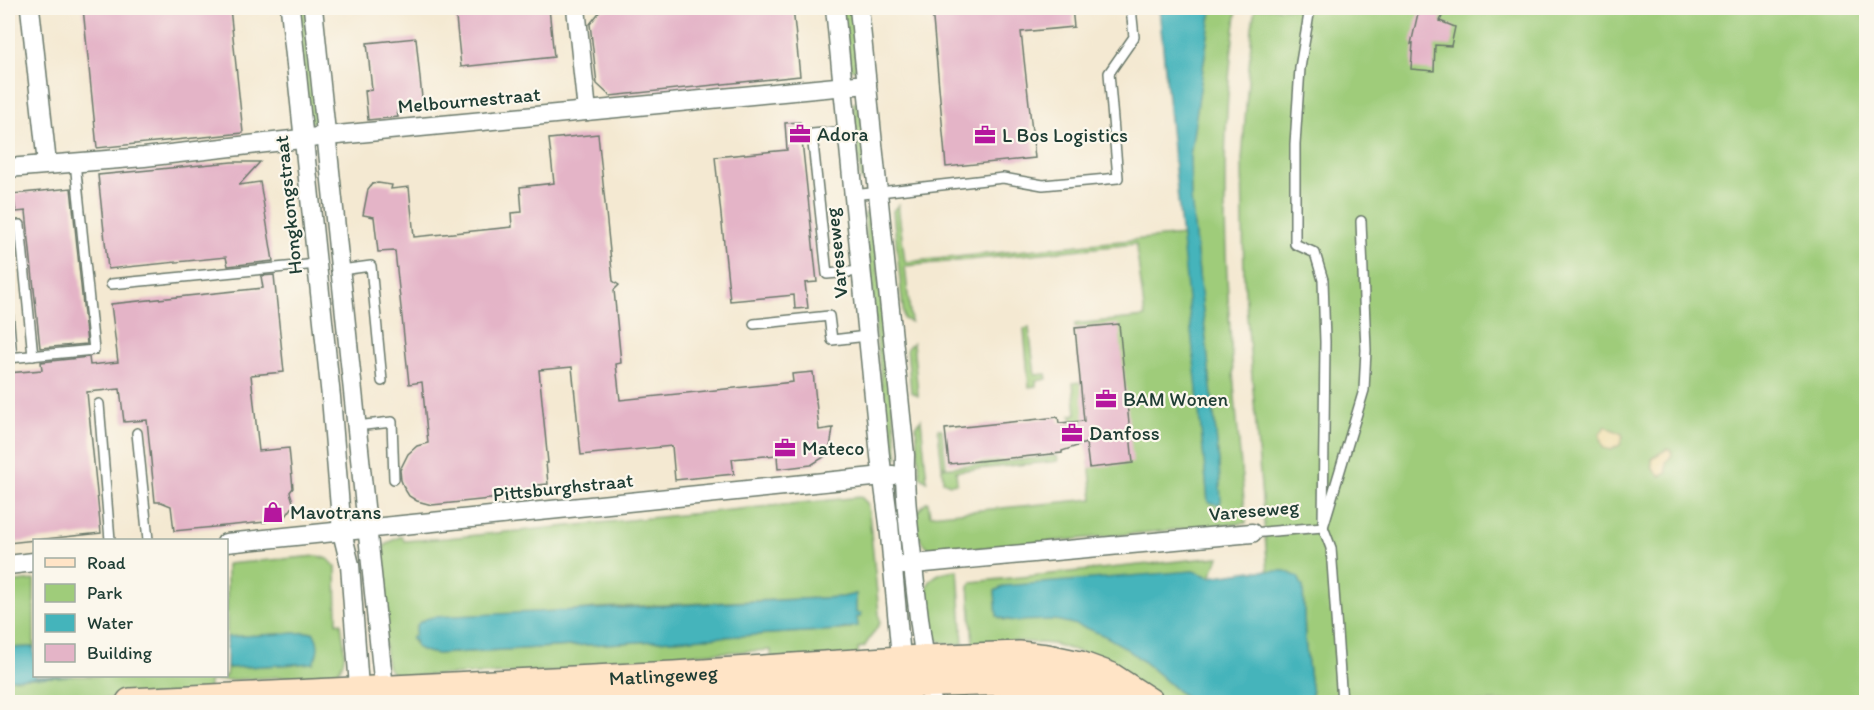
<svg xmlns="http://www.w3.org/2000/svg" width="1874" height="710" viewBox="0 0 1874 710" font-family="Itim,sans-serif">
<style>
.green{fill:#9fcc7a;stroke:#5f8457;stroke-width:1.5;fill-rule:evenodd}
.sand{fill:#eeda9e;stroke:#868c69;stroke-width:1.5}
.water{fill:#44b4bb;stroke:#327878;stroke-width:1.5}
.building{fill:#e4b4c7}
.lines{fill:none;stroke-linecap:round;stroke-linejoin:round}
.lane-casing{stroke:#6a796b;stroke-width:12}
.street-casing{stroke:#6a796b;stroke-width:21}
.secondary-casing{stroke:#6a796b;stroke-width:30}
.lane{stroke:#fff;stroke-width:9}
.street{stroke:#fff;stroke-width:18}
.secondary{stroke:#ffe4c6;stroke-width:27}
.labels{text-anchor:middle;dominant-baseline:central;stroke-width:4.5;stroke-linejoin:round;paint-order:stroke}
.street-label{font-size:20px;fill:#1f3d34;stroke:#fbf7ec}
.poi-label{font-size:20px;fill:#1f3d34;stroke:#fbf7ec;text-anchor:start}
</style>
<rect width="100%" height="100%" fill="#fbf7ec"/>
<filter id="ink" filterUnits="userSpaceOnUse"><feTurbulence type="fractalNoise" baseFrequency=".0167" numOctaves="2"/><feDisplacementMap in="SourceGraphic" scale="12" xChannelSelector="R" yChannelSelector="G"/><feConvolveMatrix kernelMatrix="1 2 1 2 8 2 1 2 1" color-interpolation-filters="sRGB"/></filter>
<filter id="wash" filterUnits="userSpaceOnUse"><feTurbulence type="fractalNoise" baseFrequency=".008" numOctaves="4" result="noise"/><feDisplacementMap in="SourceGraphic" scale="24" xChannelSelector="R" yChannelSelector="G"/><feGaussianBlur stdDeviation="1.35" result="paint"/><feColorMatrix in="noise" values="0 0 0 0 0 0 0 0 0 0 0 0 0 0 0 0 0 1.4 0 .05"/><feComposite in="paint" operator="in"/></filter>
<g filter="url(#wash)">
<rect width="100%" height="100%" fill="#f4e9d2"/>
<!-- green -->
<g class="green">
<path d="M295 8H308L316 121 311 123 307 119Z"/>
<path d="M841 8H855L856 70 850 69Z"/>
<path d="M1212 8H1237C1212 180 1231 351 1246 523L940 552C919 546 918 536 914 516L926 502H928L930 515 1093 499 1085 421 1072 422 1071 415 1076 414 1073 383 1081 382 1075 324 1145 317 1136 244 905 266 911 322 904 319 893 211 898 205 905 262 1183 235 1208 501 1219 463 1191 198 1190 156Z"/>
<path d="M1255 8H1866V702H1313L1305 641 1303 587 1298 577 1285 571 1268 572 1244 279 1242 160 1252 28Z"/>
<path d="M857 102 860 103 869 179 867 181 861 180 853 103Z"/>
<path d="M866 213H872L898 457 892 459 889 458 864 214Z"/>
<path d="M1029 328 1035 375 1046 374 1047 379 1036 381V386L1029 387 1024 329Z"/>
<path d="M913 343 918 394V396L911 392 907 348Z"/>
<path d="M921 419V420L927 481 920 476 916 426Z"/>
<path d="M938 429H942L946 466H942Z"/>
<path d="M1057 456 1058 461 956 471 957 483 950 484 943 481 942 468Z"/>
<path d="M861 497 867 503 869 513 880 623 864 647 858 648V658H771V650L672 655 673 669 396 676 387 667 376 562C381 547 387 542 402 536L404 541 447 538ZM856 594V613L861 617H857L850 629 838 630 436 654 423 651 416 647 412 636H415L416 626 596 608 843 597Z"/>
<path d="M317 556 328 559 336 567 337 623H341C343 640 350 662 335 674L209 681V693L51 702H8V679L73 676H226L227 668 313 663V632L227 637V564Z"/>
<path d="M1219 557 1210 577 1193 571 995 591 997 616 1004 620C1019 620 1035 618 1050 619 1108 624 1150 666 1190 702H1163L1087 654 1053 644 1012 641 973 644 969 586 972 582Z"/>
<path d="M958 570 963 644C953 644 944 645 936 639 920 627 919 592 932 579 939 572 949 571 958 570Z"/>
<path d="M34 580V647L8 648V583Z"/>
</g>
<!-- sand -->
<g class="sand">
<path d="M1606 426 1622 434 1623 437 1620 445 1611 450 1603 448 1600 438V433Z"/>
<path d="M1667 449 1671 450 1672 455 1666 463 1667 473 1660 476 1652 467V458Z"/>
</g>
<!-- water -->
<g class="water">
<path d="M1159 8H1212L1190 156 1191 198 1219 463 1221 502 1218 505 1208 502 1206 481Z"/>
<path d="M1193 571 1210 577 1251 571H1285L1298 577 1303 587 1305 641 1313 702H1191C1147 666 1119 632 1060 621 1040 617 1014 626 997 616L995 591 1004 586Z"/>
<path d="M856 594V613H861V617H857L858 626 838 630 436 654 423 651 416 647 415 640H412V636H415C415 622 421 620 433 617L843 597Z"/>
<path d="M313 632C320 643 319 652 313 663L227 668V637Z"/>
<path d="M34 647V676H73L8 679V648Z"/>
</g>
<g id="blocks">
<!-- building -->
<g class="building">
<path d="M83 8H230L243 133 97 148Z"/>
<path d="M455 8H549L554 57 461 67Z"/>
<path d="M629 8H793L800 76 610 96 597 84 590 24 601 10Z"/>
<path d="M932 8H1072L1074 27 1021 32 1035 158 946 167Z"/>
<path d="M1422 8H1446L1440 21 1455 27 1451 46 1435 45 1434 71 1411 69 1413 43 1411 44 1418 13 1419 14Z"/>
<path d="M416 38 423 108 397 111 398 117 368 120 365 91 372 90 367 43Z"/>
<path d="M800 122 817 282 805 283 808 308 795 309 794 295 730 301 715 157 787 150 785 123Z"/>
<path d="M598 134 613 281 619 285 614 290 621 363 616 364 620 400 793 382 792 374 813 372 819 430 833 428 830 448 824 457 811 465 778 469 777 455 732 459 734 474 675 480 672 446 581 455 572 367 539 370 548 463H546L548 484 538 485V494L432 505 417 501 409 496 404 488 401 480 400 470 408 454 417 446 428 443 422 382 409 384 395 251 378 252 374 217 363 215 368 189 372 184 378 183 392 185 391 189 409 187 414 237 512 227 511 213 522 212 520 187 554 183 549 139Z"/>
<path d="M232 162H260L239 185 260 182 273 261 228 266 226 257 108 269 98 175Z"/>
<path d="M71 188 87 344 40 348 26 211 16 212 13 194Z"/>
<path d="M274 275 284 372 251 375 259 451 289 448 293 488 290 492 294 505 284 519 269 518 266 522 174 531 171 506 161 502H155L147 420 124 422 120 389 87 392 101 533 8 543V373L42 370 41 362 89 357 90 365 118 362 111 304 263 288 261 276Z"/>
<path d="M1119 324 1133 463 1089 468 1086 443 1062 451V453L949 464 945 429 1058 417 1059 423 1084 421 1075 328Z"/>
</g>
</g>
</g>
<g filter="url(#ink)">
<use href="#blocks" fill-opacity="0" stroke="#6a796b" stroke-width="1.5"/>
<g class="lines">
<defs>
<g id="lane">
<path d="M1310 8 1300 68 1295 144V244L1315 253 1323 280 1325 342 1323 527 1331 548 1342 702"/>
<path d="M847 131 812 134 827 274 861 271"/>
<path d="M853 195 1003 178 1043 185 1118 178 1109 73 1134 37 1131 8"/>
<path d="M8 203 10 226 20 225 33 356"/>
<path d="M341 270 371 266 382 381"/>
<path d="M111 284 317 264"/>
<path d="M8 312 12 358"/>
<path d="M754 324 829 316 832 340 867 336"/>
<path d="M8 358 94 350 75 162"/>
<path d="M99 404 110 540"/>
<path d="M356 426 392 422 394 479"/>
<path d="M137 433 148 540"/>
<path d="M1252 533 1323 527 1364 390 1366 350 1361 221"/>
</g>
<g id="street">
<path d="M30 8 47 164"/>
<path d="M290 8 331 397 342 532 350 565 360 701"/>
<path d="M313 8 385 698"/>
<path d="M576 8 587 111"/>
<path d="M835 8 880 456 889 524 905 702"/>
<path d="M859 8 905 455C904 488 908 522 912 556 917 605 923 654 932 702"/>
<path d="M8 168 144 157 327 136 867 84"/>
<path d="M226 543 893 475"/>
<path d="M8 565 34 562"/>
<path d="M903 565 1252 533"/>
</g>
<g id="secondary">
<path id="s1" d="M130 702 674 675 901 660 1019 655 1047 658 1080 665 1110 676 1150 702"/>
<path d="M555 702 903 684 1017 681 1078 686 1115 702"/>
</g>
</defs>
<!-- lane casing -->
<use href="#lane" class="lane-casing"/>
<!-- street casing -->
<use href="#street" class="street-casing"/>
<!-- secondary casing -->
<use href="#secondary" class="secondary-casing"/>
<!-- lane -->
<use href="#lane" class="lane"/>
<!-- street -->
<use href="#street" class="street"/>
<!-- secondary -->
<use href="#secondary" class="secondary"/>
</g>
</g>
<!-- icons -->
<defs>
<symbol id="office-bare" viewBox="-9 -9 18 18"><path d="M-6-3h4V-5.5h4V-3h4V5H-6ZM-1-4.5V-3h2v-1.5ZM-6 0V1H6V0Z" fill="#b5179e" stroke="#fbf7ec" stroke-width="2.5" paint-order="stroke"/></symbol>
<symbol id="shop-bare" viewBox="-9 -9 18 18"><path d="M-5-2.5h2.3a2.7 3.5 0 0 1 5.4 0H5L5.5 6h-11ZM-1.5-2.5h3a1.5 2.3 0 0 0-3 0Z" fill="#b5179e" stroke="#fbf7ec" stroke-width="2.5" paint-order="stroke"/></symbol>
</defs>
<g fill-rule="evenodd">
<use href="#office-bare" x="785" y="119" width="30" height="30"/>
<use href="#office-bare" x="970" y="120" width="30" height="30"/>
<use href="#office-bare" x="1091" y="384" width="30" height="30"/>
<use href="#office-bare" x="1057" y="418" width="30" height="30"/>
<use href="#office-bare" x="770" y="433" width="30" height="30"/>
<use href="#shop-bare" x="258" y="497" width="30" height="30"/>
</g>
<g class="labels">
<!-- street labels -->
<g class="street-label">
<text transform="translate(469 100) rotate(-5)">Melbournestraat</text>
<text transform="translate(288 205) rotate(-96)">Hongkongstraat</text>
<text transform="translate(836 253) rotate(-96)">Vareseweg</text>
<text transform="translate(563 487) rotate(-6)">Pittsburghstraat</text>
<text transform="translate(1254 510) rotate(-5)">Vareseweg</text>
<text stroke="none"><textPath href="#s1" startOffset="534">Matlingeweg</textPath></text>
</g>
<!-- poi labels -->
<g class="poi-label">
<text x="817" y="134">Adora</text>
<text x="1002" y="135">L Bos Logistics</text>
<text x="1123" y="399">BAM Wonen</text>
<text x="1089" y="433">Danfoss</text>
<text x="802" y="448">Mateco</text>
<text x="290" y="512">Mavotrans</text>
</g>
</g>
<!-- margin -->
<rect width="1874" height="710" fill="none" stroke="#fbf7ec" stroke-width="30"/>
<!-- legend -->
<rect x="33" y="539" width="195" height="138" fill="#fbf7ec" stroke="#a3ada2" stroke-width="1.5"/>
<rect x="45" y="558" width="30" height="9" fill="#ffe4c6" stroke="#a3ada2" stroke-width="1.5"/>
<text x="87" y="569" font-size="18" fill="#1f3d34">Road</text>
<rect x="45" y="584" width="30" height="18" fill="#9fcc7a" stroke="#a3ada2" stroke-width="1.5"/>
<text x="87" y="599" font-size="18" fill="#1f3d34">Park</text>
<rect x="45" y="614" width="30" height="18" fill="#44b4bb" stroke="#a3ada2" stroke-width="1.5"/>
<text x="87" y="629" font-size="18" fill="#1f3d34">Water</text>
<rect x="45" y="644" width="30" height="18" fill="#e4b4c7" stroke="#a3ada2" stroke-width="1.5"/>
<text x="87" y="659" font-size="18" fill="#1f3d34">Building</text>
</svg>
